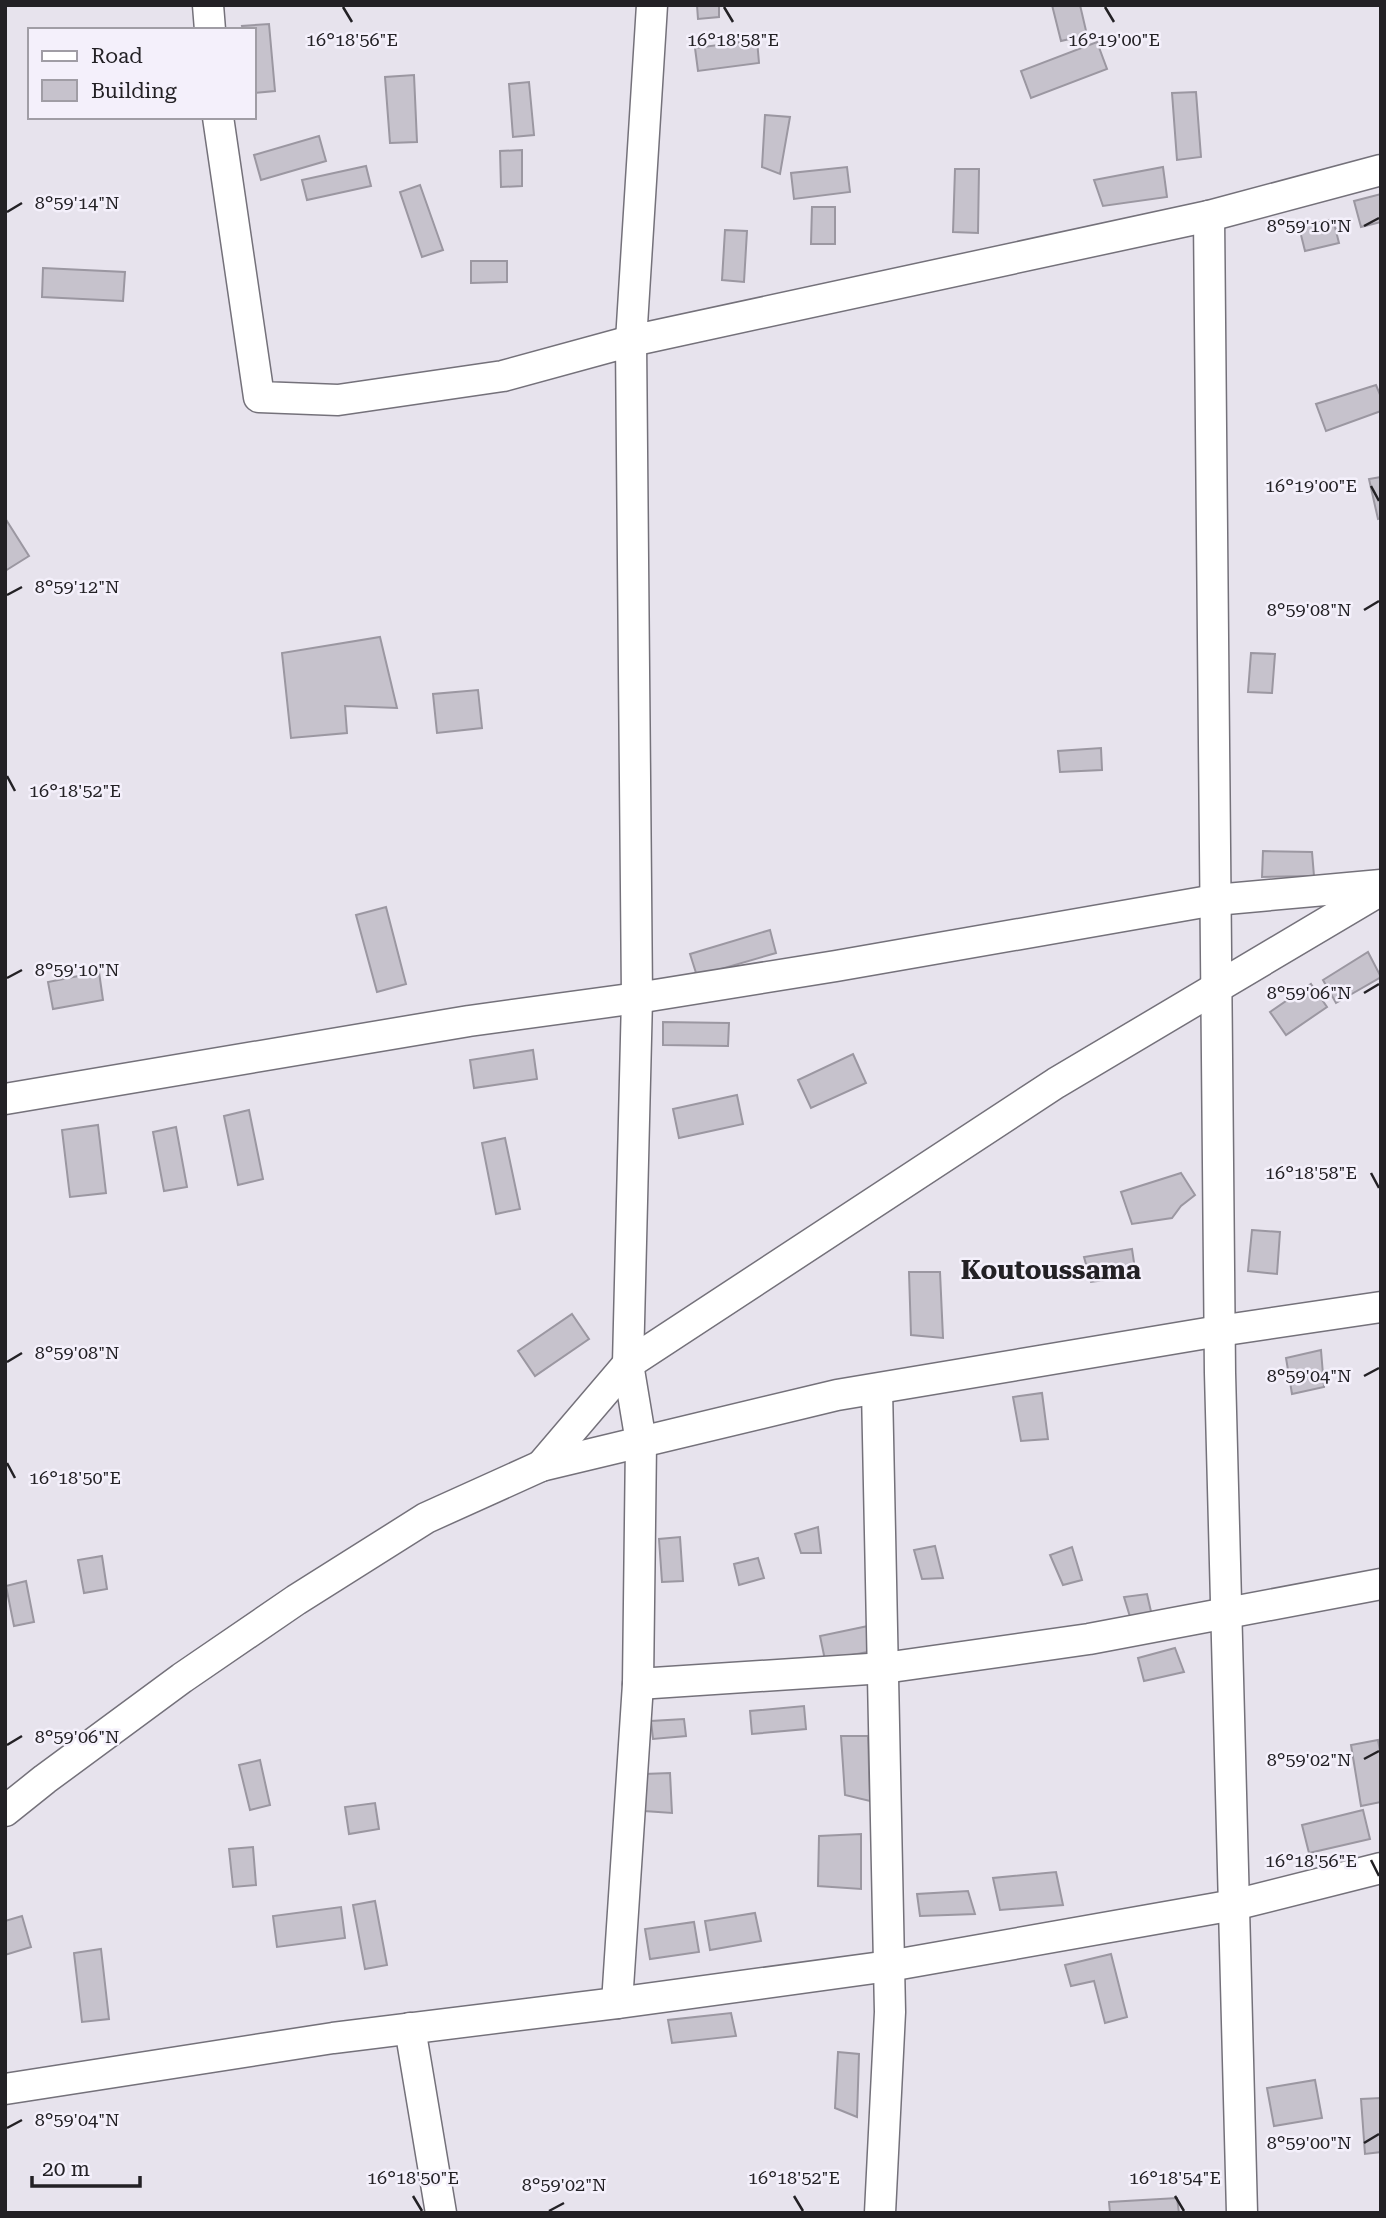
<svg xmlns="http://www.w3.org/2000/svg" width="1386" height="2218" viewBox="0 0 1386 2218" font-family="'Roboto Serif',serif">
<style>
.building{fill:#c6c2cc;stroke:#9b97a1;stroke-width:2}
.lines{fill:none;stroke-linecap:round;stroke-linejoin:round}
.minor-casing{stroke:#74717a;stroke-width:33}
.minor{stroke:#fff;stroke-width:30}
.ticks{fill:none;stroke:#232125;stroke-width:2.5}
.labels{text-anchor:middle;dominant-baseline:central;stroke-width:5;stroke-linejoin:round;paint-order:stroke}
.quarter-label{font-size:26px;font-weight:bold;fill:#232125;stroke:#f4f0fb}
.ticks-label{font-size:18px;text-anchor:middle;fill:#232125;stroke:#f4f0fb;stroke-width:5;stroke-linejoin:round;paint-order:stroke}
</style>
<rect width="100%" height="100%" fill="#e7e3ed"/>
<!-- building -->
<g class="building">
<path d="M697 5H719V17L698 19Z"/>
<path d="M1052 5H1080L1087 35 1061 41Z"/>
<path d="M269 24 275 91 254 93V30H243L242 26Z"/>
<path d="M757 40 759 63 698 71 695 48Z"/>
<path d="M1097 42 1107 69 1031 98 1021 71Z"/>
<path d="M414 75 417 142 390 143 385 77Z"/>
<path d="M529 82 534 135 513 137 509 84Z"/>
<path d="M1196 92 1201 157 1177 160 1172 93Z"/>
<path d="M765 115 790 117 780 174 762 167Z"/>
<path d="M319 136 326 161 261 180 254 155Z"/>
<path d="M522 150V186L501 187 500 151Z"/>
<path d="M366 166 371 186 307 200 302 180Z"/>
<path d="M847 167 850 192 794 199 791 173Z"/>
<path d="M1163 167 1167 197 1103 206 1094 180Z"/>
<path d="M955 169H979L978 233 953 232Z"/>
<path d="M420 185 443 250 422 257 400 192Z"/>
<path d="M1381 194V222L1361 227 1354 201Z"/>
<path d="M812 207H835V244H811Z"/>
<path d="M1333 219 1339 243 1305 251 1299 227Z"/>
<path d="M725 230 747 231 744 282 722 280Z"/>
<path d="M471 261H507V282L471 283Z"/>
<path d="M43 268 125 272 123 301 42 297Z"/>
<path d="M1376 385 1381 397V411L1326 431 1316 404Z"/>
<path d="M1381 477V518L1378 519 1369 479Z"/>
<path d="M5 518 29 556 5 571Z"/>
<path d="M380 637 397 708 345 706 347 733 291 738 282 653Z"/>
<path d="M1251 653 1275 654 1272 693 1248 692Z"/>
<path d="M478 690 482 728 437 733 433 694Z"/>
<path d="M1101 748 1102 770 1060 772 1058 751Z"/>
<path d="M1263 851 1312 852 1314 876 1262 877Z"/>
<path d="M386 907 406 984 377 992 356 915Z"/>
<path d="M770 930 776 953 697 976 690 954Z"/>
<path d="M1368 952 1381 977 1336 1003 1323 980Z"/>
<path d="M99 972 103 1000 53 1009 48 982Z"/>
<path d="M1311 984 1327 1007 1286 1035 1270 1012Z"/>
<path d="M663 1022 729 1023 728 1046 663 1045Z"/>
<path d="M533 1050 537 1079 474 1088 470 1060Z"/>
<path d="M853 1054 866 1083 811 1108 798 1080Z"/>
<path d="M737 1095 743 1124 679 1138 673 1109Z"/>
<path d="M249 1110 263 1179 238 1185 224 1116Z"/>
<path d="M98 1125 106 1193 70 1197 62 1130Z"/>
<path d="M176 1127 187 1187 164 1191 153 1132Z"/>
<path d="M505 1138 520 1209 496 1214 482 1143Z"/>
<path d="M1181 1173 1195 1195 1181 1206 1172 1218 1132 1224 1121 1192Z"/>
<path d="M1252 1230 1280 1232 1277 1274 1248 1271Z"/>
<path d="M1132 1249 1136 1276 1091 1282 1084 1257Z"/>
<path d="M909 1272H940L943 1338 911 1335Z"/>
<path d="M572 1314 589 1339 535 1376 518 1351Z"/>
<path d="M1321 1350 1324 1387 1292 1394 1286 1358Z"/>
<path d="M1042 1393 1048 1439 1021 1441 1013 1397Z"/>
<path d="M818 1527 821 1553H801L795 1534Z"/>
<path d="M680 1537 683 1581 662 1582 659 1539Z"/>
<path d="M935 1546 943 1578 922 1579 914 1550Z"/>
<path d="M1072 1547 1082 1580 1063 1585 1050 1555Z"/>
<path d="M102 1556 107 1589 84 1593 78 1560Z"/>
<path d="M758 1558 764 1578 739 1585 734 1564Z"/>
<path d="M26 1581 34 1622 14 1626 6 1586Z"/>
<path d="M1147 1594 1152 1616 1131 1620 1124 1597Z"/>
<path d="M868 1626 873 1651 825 1660 820 1636Z"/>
<path d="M1175 1648 1184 1672 1144 1681 1138 1658Z"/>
<path d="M804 1706 806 1729 752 1734 750 1711Z"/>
<path d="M684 1719 686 1736 653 1739 651 1721Z"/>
<path d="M841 1736H868L870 1801 845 1795Z"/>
<path d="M1378 1740 1381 1756V1802L1361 1806 1351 1745Z"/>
<path d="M260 1760 270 1805 250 1810 239 1765Z"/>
<path d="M670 1773 672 1813 644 1811V1774Z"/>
<path d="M375 1803 379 1829 349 1834 345 1807Z"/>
<path d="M1363 1810 1370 1839 1309 1853 1302 1825Z"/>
<path d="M861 1834V1889L818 1886 819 1836Z"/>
<path d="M253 1847 256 1885 233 1887 229 1849Z"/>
<path d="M1056 1872 1063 1905 1000 1910 993 1878Z"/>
<path d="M968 1891 975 1914 920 1916 917 1894Z"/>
<path d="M375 1901 387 1965 365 1969 353 1905Z"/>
<path d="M341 1907 345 1938 277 1947 273 1916Z"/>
<path d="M755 1913 761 1941 710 1950 705 1921Z"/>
<path d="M22 1916 31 1947 5 1955V1921Z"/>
<path d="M694 1922 699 1952 650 1959 645 1929Z"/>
<path d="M101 1949 109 2019 82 2022 74 1953Z"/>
<path d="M1111 1954 1127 2017 1105 2023 1094 1981 1071 1986 1065 1965Z"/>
<path d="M731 2013 736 2036 672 2043 668 2020Z"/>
<path d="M838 2052 859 2054 857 2117 835 2108Z"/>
<path d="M1315 2080 1322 2118 1274 2126 1267 2088Z"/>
<path d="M1381 2098V2152L1365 2154 1361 2099Z"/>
<path d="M1177 2198 1179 2213H1110L1109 2202Z"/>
</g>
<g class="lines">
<defs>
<g id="minor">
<path d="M208 5 210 30"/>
<path d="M652 5 631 341 1209 216 1381 170"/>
<path d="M218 117 259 397 338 400 503 376 631 341 637 998 628 1364 641 1442 638 1684 617 2003"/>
<path d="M1209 216 1220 1373 1242 2213"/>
<path d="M5 1099 469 1021 637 998 836 966 1215 900 1381 885"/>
<path d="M877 1389 890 2012 880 2213"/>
<path d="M541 1466 628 1364 1056 1083 1381 890"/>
<path d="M638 1684 884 1668 1089 1639 1381 1584"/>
<path d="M5 1811 45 1779 182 1678 296 1600 426 1518 541 1466 837 1395 1219 1331 1381 1307"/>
<path d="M410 2028 441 2213"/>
<path d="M5 2089 333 2038 617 2003 889 1966 1234 1905 1381 1868"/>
</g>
</defs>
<!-- minor casing -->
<use href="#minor" class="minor-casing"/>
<!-- minor -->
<use href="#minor" class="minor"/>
</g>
<!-- ticks -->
<path class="ticks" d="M343 7 352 22M724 7 733 22M1105 7 1114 22M7 212 22 203M1364 226 1379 218M1371 486 1379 501M7 595 22 587M1364 610 1379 601M7 776 15 791M7 978 22 970M1364 993 1379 984M1371 1173 1379 1188M7 1362 22 1353M1364 1376 1379 1368M7 1463 15 1478M7 1745 22 1736M1364 1759 1379 1751M1371 1860 1379 1876M7 2128 22 2120M1364 2143 1379 2134M413 2196 422 2211M794 2196 803 2211M1175 2196 1184 2211M549 2211 564 2203"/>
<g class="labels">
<!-- quarter labels -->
<g class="quarter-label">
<text x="1051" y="1270">Koutoussama</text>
</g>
</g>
<g class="ticks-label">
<text x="352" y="46">16°18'56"E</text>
<text x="733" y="46">16°18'58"E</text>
<text x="1114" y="46">16°19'00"E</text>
<text x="77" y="209">8°59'14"N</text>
<text x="1309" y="232">8°59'10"N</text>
<text x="1311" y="492">16°19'00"E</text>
<text x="77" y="593">8°59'12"N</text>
<text x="1309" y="616">8°59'08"N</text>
<text x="75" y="797">16°18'52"E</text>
<text x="77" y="976">8°59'10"N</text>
<text x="1309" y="999">8°59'06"N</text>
<text x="1311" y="1179">16°18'58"E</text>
<text x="77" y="1359">8°59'08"N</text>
<text x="1309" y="1382">8°59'04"N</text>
<text x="75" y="1484">16°18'50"E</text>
<text x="77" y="1743">8°59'06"N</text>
<text x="1309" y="1766">8°59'02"N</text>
<text x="1311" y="1867">16°18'56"E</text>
<text x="77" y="2126">8°59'04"N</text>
<text x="1309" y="2149">8°59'00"N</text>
<text x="413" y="2184">16°18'50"E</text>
<text x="794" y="2184">16°18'52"E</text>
<text x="1175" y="2184">16°18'54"E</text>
<text x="564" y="2191">8°59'02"N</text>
</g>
<!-- border -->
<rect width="1386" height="2218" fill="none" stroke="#232125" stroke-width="14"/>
<!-- legend -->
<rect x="28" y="28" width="228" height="91" fill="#f4f0fb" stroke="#a09da5" stroke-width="2"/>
<rect x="42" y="51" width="35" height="10" fill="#ffffff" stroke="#a09da5" stroke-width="2"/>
<text x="91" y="63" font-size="21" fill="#232125">Road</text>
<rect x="42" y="80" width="35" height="21" fill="#c6c2cc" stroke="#a09da5" stroke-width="2"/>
<text x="91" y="98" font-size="21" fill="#232125">Building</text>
<!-- scale -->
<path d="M32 2176v10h108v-10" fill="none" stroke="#232125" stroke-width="3.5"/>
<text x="42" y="2176" font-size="21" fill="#232125" stroke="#f4f0fb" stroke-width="5" paint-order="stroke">20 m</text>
</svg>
